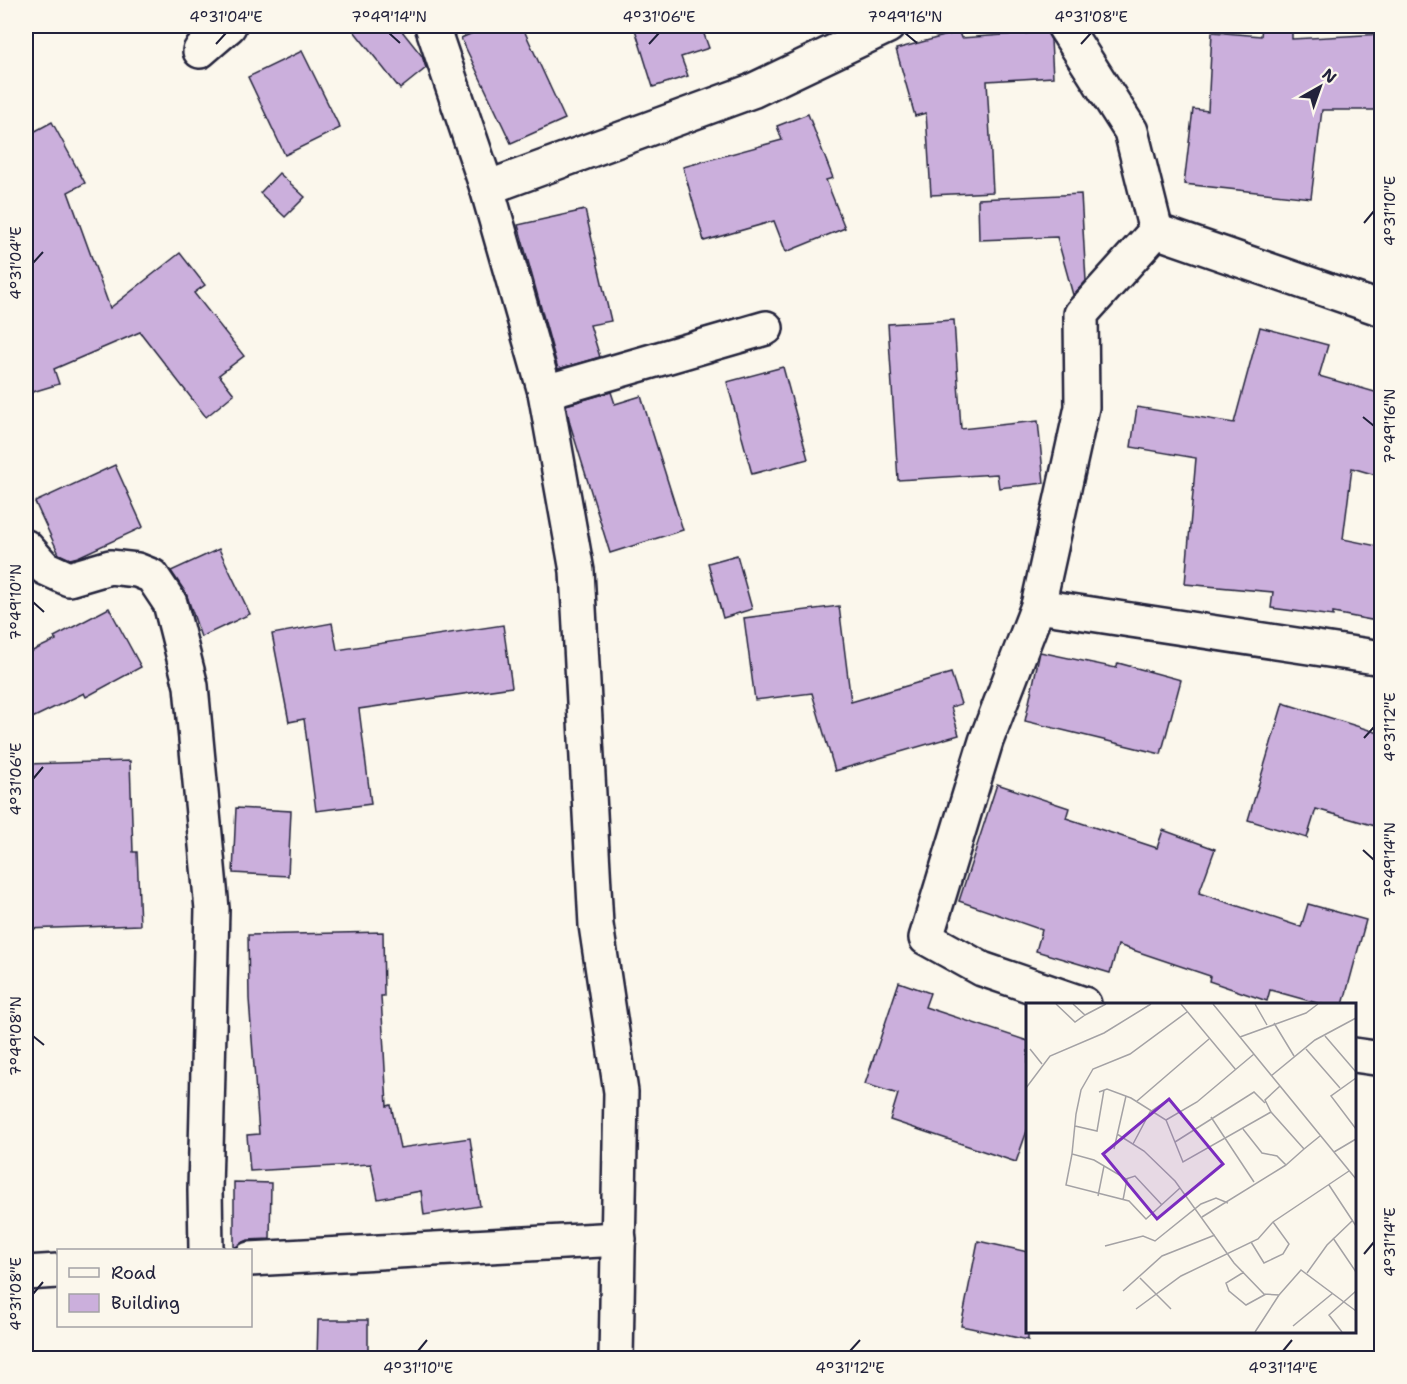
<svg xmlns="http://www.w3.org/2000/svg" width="1407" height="1384" viewBox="0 0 1407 1384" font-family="'Shantell Sans',sans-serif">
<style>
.building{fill:#cbafdc;stroke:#22223b;stroke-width:1.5}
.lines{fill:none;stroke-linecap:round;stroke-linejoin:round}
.minor-casing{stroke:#22223b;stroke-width:38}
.minor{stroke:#fbf7ec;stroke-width:33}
.ticks{fill:none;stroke:#22223b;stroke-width:2}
.inset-road{fill:none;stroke:#a4a2a5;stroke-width:1.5}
.view{fill:#7b2cbf;fill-opacity:0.15;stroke:#7b2cbf;stroke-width:3}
.inset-edge{fill:none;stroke:#22223b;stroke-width:3}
.neatline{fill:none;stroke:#22223b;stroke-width:2}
.ticks-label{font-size:15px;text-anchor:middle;fill:#22223b}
</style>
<rect width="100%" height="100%" fill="#fbf7ec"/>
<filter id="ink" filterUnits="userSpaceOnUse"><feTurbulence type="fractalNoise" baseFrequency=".0167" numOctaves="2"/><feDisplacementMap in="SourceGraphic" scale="12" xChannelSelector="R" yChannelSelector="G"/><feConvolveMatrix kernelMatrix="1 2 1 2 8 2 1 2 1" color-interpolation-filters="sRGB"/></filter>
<g filter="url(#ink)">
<!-- building -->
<g class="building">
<path d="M350 26H398L422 56 426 68 400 89Z"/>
<path d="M489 26H522L565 119 511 143 461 38Z"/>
<path d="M634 26H701L709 48 681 57 688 76 653 87Z"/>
<path d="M1262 26H1292V39L1382 34V110H1322L1311 198 1184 184 1193 109 1208 111 1212 32 1261 36Z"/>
<path d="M959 32 961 38 1047 32 1051 40 1053 77 987 81 993 192 931 195 926 113 915 116 896 49Z"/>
<path d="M302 51 340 128 285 155 248 77Z"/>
<path d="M808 114 833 178 826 180 845 228 786 252 774 221 704 241 683 167 782 140 777 126Z"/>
<path d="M52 122 85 183 68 192 110 308 180 253 205 285 194 293 244 356 219 375 234 394 206 417 140 332 54 369 59 384 26 394V136Z"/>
<path d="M279 173 305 197 285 217 260 193Z"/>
<path d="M1081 194 1086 281 1073 295 1057 237 979 240 978 199Z"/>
<path d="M585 210 611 321 590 325 600 357 558 369 518 225Z"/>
<path d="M954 320 961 429 1038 421 1044 483 999 488 997 474 898 480 888 324Z"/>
<path d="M1260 327 1328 345 1319 376 1382 394V454L1376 475 1352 468 1343 539 1382 547V622L1333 613V616L1271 608 1273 592 1185 584 1196 458 1131 447 1137 407 1234 423Z"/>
<path d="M783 367 808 459 752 474 727 382Z"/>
<path d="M611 392 615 404 641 396 683 530 610 553 570 424 566 405Z"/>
<path d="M115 465 143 527 78 557 70 559 59 554 35 502Z"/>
<path d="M219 549 250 614 201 637 186 593 171 571Z"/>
<path d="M737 555 752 609 723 618 708 563Z"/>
<path d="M839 606 851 702 951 673 961 704 951 707 959 735 835 771 812 693 755 700 744 618Z"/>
<path d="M109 608 141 667 86 697 84 693 26 721V654L56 640 54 637Z"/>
<path d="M332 623 337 650 503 625 512 687 359 709 371 804 316 811 304 719 289 722 272 634Z"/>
<path d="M1040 652 1116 668 1118 663 1181 680 1161 754 1025 721Z"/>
<path d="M1283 703 1382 734V828L1316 809 1307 838 1248 820Z"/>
<path d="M130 761 133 852H137L140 925 26 929V764Z"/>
<path d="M997 784 1069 808 1066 818 1157 848 1163 830 1215 849 1199 893 1301 927 1308 904 1366 920 1343 1005H1324L1270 990 1267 1001 1209 981 1210 976 1118 945 1110 973 1036 951 1042 930 959 901Z"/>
<path d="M236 808 291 811 288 876 233 873Z"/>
<path d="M383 932 384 996H381L387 1106 391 1105 400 1148 470 1138 480 1206 424 1215 421 1191 378 1199 371 1164 250 1171 247 1135 259 1134 249 999 248 935Z"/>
<path d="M899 982 930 993 925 1007 1028 1041V1128L1016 1162 890 1120 898 1094 865 1084Z"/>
<path d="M234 1182 271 1183 270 1239 248 1240 234 1248Z"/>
<path d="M978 1241 1028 1252V1340L961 1326Z"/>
<path d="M318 1320H368V1359H317Z"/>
</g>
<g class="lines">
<defs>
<g id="minor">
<path d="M432 26 487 188 545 392 577 571 596 925 621 1092 616 1358"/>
<path d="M1064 26 1131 131 1156 231 1081 314 1082 407 1038 606 986 741 926 938 982 969 1084 1004"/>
<path d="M200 51 229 26"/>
<path d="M487 188 752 91 888 26"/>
<path d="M1156 231 1382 309"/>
<path d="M545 392 766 328"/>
<path d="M26 547 45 568 69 579 110 567 137 570 152 576 170 603 191 686 212 909 205 1190 206 1250"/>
<path d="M1038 606 1382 658"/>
<path d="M1354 1055 1382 1059"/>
<path d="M250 1259 619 1239"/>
<path d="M26 1273 58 1271"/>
</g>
</defs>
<!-- minor casing -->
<use href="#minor" class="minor-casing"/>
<!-- minor -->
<use href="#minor" class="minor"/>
</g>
</g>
<!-- ticks -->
<path class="ticks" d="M389 33 400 43M905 33 917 43M216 44 226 33M649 44 659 33M1081 44 1091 33M1364 223 1374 211M33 263 43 252M1363 417 1374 426M33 602 44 612M1364 738 1374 727M33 779 43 767M1363 850 1374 860M33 1036 44 1045M1364 1254 1374 1242M33 1294 43 1282M418 1351 427 1340M850 1351 860 1340M1283 1351 1292 1340"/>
<!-- overview -->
<g transform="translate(1026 1003)">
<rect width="330" height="330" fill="#fbf7ec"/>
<path class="inset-road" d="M30 1 49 19 59 12M47 1 59 12 80 1M155 1 210 67M187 1 330 176M229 1 241 22M248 20 268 53M299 33 330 69M214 34 280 10 292 1M4 46 16 61M280 46 314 85M245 73 289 37 330 15M330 75 305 93 330 126M254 83 239 97 245 109 278 146 294 133M0 85 24 53 78 30 125 1M73 89 81 86 105 95 140 117 157 159 245 109M111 98 183 36M185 114 228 179M140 117 171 99 228 51M49 123 71 128 78 87M217 126 236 150 251 153 260 162 278 146M91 131 118 148 149 178 208 260 238 291 253 292 275 267 330 308M149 139 228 89 239 100M107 141 124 109 143 96M88 146 100 93M308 149 330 136M46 151 40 182 103 198 120 216 154 185M303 182 330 223M72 193 78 163M97 197 101 176M136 202 109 173 100 176 68 157 46 151 50 111 55 87 67 66 104 51 161 9M176 214 260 162M307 235 330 269M225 239 238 260 257 251 263 241 247 219M79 243 117 233 129 238 175 201 190 195 202 200M218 269 200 280 203 288 220 302 240 291M281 270 301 242 326 218M114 275 145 306M97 288 136 253 189 232M110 306 155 273 232 236 247 219 323 168M267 323 307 290M229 329 253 292M316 329 303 312 330 288"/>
<path class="view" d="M143 96 197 161 131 216 77 151Z"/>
<rect width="330" height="330" class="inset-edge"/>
</g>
<!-- margin -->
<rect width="1407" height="1384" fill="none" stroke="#fbf7ec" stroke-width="66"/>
<!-- legend -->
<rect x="57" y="1249" width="195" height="78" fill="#fbf7ec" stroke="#a4a2a5" stroke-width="1.5"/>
<rect x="69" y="1268" width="30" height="9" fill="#fbf7ec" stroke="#a4a2a5" stroke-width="1.5"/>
<text x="111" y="1279" font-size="18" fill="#22223b">Road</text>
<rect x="69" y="1294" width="30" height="18" fill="#cbafdc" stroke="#a4a2a5" stroke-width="1.5"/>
<text x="111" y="1309" font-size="18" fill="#22223b">Building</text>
<!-- north arrow -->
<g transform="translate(1320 87) rotate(40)" stroke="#fbf7ec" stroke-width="4.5" paint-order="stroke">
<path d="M0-4.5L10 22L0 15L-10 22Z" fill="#22223b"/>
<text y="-9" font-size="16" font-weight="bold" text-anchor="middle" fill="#22223b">N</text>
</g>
<rect x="33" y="33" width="1341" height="1318" class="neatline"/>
<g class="ticks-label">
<text x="226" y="22">4°31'04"E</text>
<text x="389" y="22">7°49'14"N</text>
<text x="659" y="22">4°31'06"E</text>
<text x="905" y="22">7°49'16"N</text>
<text x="1091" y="22">4°31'08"E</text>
<text transform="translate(1390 211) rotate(-90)" y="5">4°31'10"E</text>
<text transform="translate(16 263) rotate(-90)" y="5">4°31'04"E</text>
<text transform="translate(1390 426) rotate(-90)" y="5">7°49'16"N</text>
<text transform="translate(16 602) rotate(-90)" y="5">7°49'10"N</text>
<text transform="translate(1390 727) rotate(-90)" y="5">4°31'12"E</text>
<text transform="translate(16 779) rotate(-90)" y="5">4°31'06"E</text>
<text transform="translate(1390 860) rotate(-90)" y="5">7°49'14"N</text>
<text transform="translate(16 1036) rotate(-90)" y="5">7°49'08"N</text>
<text transform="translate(1390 1242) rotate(-90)" y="5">4°31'14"E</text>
<text transform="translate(16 1294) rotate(-90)" y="5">4°31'08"E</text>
<text x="418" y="1373">4°31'10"E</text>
<text x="850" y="1373">4°31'12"E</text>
<text x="1283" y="1373">4°31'14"E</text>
</g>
</svg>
